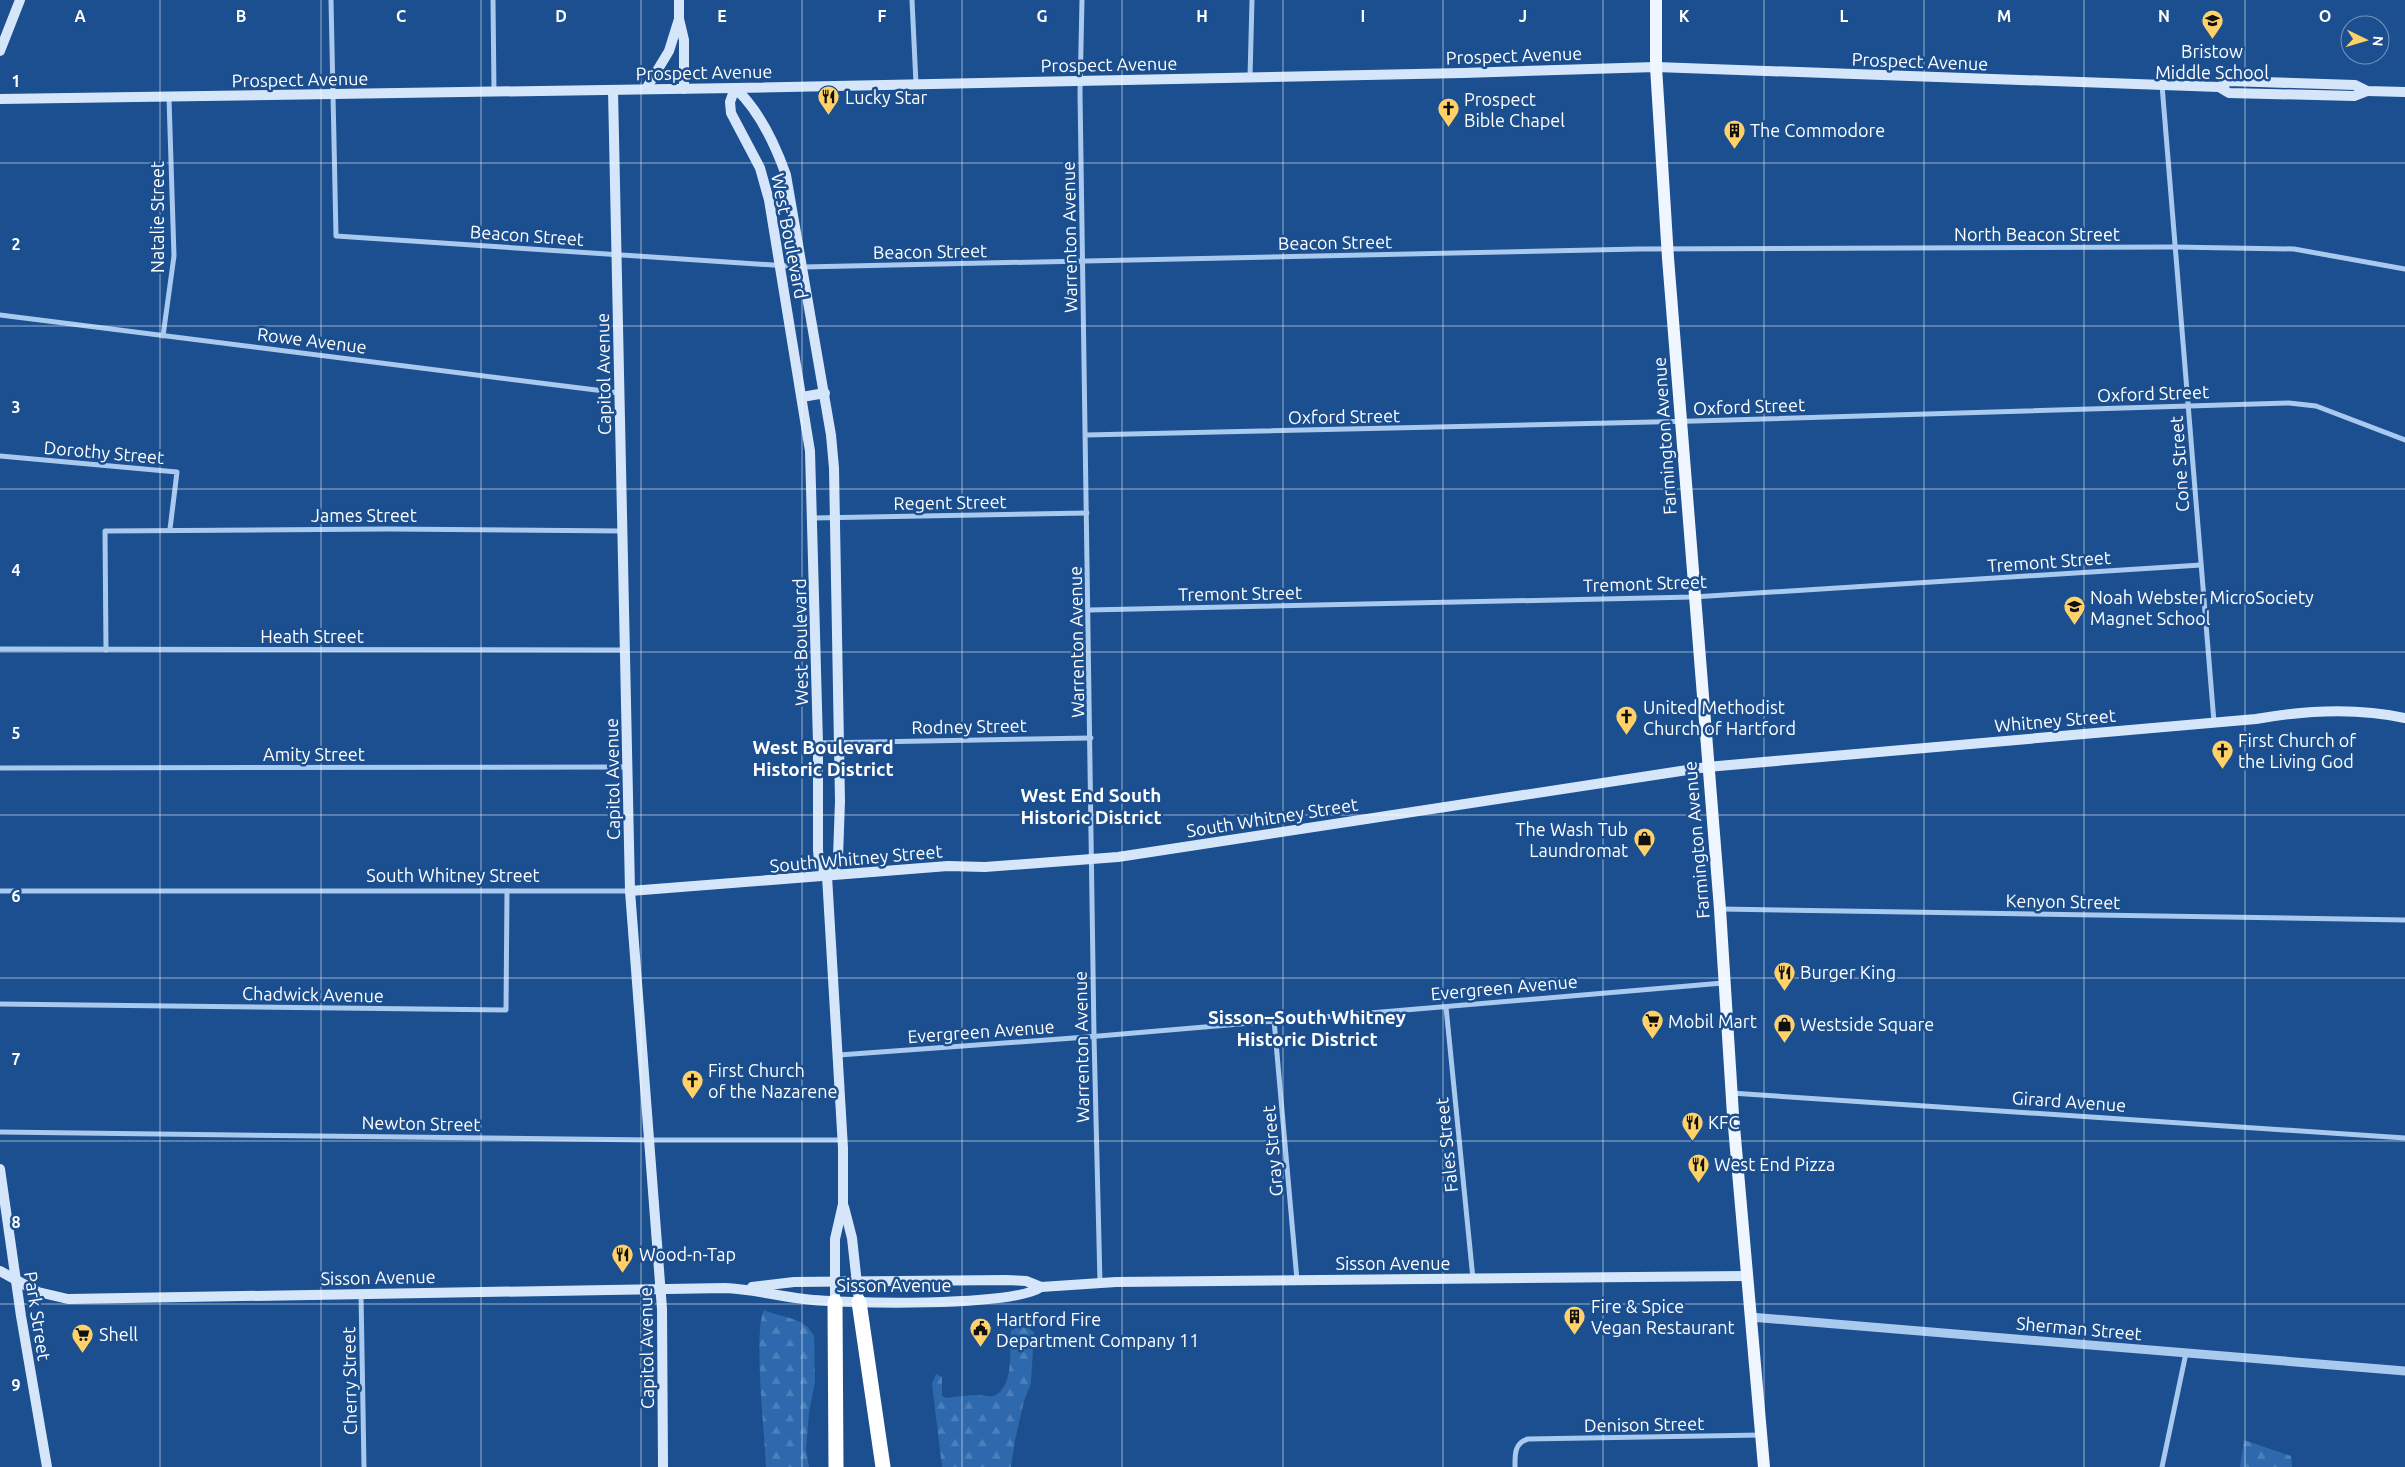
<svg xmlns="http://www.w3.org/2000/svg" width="2405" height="1467" viewBox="0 0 2405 1467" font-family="Ubuntu,sans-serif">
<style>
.forest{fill:url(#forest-firs)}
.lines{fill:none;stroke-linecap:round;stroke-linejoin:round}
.minor{stroke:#a9c9ee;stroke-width:5}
.tertiary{stroke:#a9c9ee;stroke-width:9}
.secondary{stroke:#d6e6fa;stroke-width:10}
.primary{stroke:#f0f6ff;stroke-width:12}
.motorway{stroke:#fff;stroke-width:15}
.grid{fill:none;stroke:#fff;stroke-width:1;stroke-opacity:0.55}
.labels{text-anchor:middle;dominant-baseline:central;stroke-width:5;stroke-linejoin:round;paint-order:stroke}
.poi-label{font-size:18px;fill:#fff;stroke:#1b4f8f;text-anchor:start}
.street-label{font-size:18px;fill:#fff;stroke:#1b4f8f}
.neighbourhood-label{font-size:19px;font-weight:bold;fill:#fff;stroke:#1b4f8f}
.grid-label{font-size:16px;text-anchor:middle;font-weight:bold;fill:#fff;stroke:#1b4f8f;stroke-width:5;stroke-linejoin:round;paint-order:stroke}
</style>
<defs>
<pattern id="forest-firs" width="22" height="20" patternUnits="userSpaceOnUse" patternTransform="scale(1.25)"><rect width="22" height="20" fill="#2e69ad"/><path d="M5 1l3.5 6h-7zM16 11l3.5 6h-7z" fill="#4d80b9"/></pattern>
</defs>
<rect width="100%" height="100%" fill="#1b4f8f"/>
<!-- forest -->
<g class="forest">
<path d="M764 1310C781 1318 804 1316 814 1336L815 1382 809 1412 806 1450 809 1467H766C765 1438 753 1330 764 1310Z"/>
<path d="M1017 1327 1028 1328 1034 1332 1031 1383 1024 1401 1015 1440 1011 1467H942L932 1384 936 1374 942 1377V1396L946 1398C956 1397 967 1395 977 1395 983 1395 988 1397 993 1396 1015 1389 1009 1348 1011 1331Z"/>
<path d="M2244 1440 2291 1456 2292 1467H2240Z"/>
</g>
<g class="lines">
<!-- minor -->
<g class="minor">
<path d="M331 0 336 236 803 267 1639 249 2174 247 2294 249 2405 269"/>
<path d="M493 0 494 91"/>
<path d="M912 0 916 84"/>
<path d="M1082 0 1080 93 1094 1036 1100 1283"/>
<path d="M1250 77 1252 0"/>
<path d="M2162 85 2214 722"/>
<path d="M0 315 620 393"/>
<path d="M163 336 174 256 169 98"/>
<path d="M1086 435 1695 421 2289 403 2316 406 2405 440"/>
<path d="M0 456 177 472 170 529"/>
<path d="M813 518 1087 513"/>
<path d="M1089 610 1693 597 2201 565"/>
<path d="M0 649 625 650"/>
<path d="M106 650 105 531 388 529 623 531"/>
<path d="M818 743 1091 738"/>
<path d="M0 768 627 767"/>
<path d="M0 891H629"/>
<path d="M1720 909 2405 920"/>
<path d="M0 1004 506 1010 507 891"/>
<path d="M1446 1007 1473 1279"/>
<path d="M1274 1020 1297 1280"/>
<path d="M839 1055 1087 1037 1723 983"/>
<path d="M1731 1093 2405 1138"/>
<path d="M0 1132 650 1140H842"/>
<path d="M361 1294 364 1467"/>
<path d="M1515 1467C1515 1455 1514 1443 1528 1439L1761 1435"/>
<path d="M2162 1467 2186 1353"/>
</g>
<!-- tertiary -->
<path class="tertiary" d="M1750 1317 2405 1371"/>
<!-- secondary -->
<g class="secondary">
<path d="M679 0V19L684 40V89"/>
<path d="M0 51 20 0"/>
<path d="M2219 87 2229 81 2355 85 2367 91 2405 92"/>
<path d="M646 89 669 51 679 19"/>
<path d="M613 90 630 891 662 1309 663 1467"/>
<path d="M0 99 735 88 1463 73 1656 67 2219 87 2229 93 2354 96 2367 91"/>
<path d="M802 397 825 393"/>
<path d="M827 876 836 867 838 857 840 801 834 468 831 435 786 175C775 144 759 110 735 88L730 102 731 113 760 168 769 200 810 451 818 743V850L819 861 827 876 843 1148V1204L835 1239V1302"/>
<path d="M630 891 948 866 985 867 1118 857 1707 767 2256 719C2306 710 2355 707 2405 718"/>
<path d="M0 1169 21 1316 47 1467"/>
<path d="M844 1207 852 1238 859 1302"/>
<path d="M0 1271 38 1292 68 1299 725 1288C752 1289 777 1296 804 1299 844 1304 1013 1307 1041 1287"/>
<path d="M752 1287 794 1282 1006 1280 1026 1281 1041 1287 1116 1282 1746 1276"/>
</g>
<!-- primary -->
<path class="primary" d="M1656 0V67L1668 258 1720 909 1733 1115 1764 1467"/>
<!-- motorway -->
<g class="motorway">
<path d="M835 1302 836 1467"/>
<path d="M859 1302 883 1467"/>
</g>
</g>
<!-- grid -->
<path class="grid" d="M160 0V1467M321 0V1467M481 0V1467M641 0V1467M802 0V1467M962 0V1467M1122 0V1467M1283 0V1467M1443 0V1467M1603 0V1467M1764 0V1467M1924 0V1467M2084 0V1467M2245 0V1467M0 163H2405M0 326H2405M0 489H2405M0 652H2405M0 815H2405M0 978H2405M0 1141H2405M0 1304H2405"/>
<!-- icons -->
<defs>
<symbol id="school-pin" viewBox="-11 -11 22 30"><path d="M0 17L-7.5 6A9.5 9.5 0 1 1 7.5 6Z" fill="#ffd166" stroke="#1b4f8f"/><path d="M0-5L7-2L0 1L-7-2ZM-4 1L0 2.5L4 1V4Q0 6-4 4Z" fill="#111"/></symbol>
<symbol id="restaurant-pin" viewBox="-11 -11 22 30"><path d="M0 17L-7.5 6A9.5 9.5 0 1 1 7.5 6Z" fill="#ffd166" stroke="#1b4f8f"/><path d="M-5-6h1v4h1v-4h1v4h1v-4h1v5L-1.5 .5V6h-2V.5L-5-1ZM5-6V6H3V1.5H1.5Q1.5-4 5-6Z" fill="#111"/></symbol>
<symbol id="church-pin" viewBox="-11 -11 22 30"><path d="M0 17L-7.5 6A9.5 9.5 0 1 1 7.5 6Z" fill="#ffd166" stroke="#1b4f8f"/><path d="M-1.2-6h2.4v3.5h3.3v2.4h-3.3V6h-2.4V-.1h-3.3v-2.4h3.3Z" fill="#111"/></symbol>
<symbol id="building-pin" viewBox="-11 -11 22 30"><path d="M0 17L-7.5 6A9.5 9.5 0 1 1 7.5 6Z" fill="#ffd166" stroke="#1b4f8f"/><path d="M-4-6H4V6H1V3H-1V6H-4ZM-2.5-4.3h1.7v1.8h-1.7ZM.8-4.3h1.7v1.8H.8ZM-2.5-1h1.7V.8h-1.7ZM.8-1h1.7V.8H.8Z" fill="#111"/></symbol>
<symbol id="shop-pin" viewBox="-11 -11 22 30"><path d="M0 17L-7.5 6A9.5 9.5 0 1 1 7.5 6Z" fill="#ffd166" stroke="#1b4f8f"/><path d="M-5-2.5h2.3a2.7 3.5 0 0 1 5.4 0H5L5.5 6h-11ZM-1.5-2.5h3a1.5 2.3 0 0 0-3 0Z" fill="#111"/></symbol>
<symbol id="supermarket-pin" viewBox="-11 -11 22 30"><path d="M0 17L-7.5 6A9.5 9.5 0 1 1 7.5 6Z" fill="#ffd166" stroke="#1b4f8f"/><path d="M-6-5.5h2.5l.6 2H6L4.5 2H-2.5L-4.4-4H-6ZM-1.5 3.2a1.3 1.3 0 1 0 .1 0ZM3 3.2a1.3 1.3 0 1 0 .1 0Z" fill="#111"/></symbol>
<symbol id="civic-pin" viewBox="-11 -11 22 30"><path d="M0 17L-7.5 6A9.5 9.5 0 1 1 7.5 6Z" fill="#ffd166" stroke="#1b4f8f"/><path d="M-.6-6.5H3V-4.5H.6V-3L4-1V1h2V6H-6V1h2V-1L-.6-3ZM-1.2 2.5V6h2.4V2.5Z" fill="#111"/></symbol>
</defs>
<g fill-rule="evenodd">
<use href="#school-pin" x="2200" y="8" width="25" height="34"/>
<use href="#restaurant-pin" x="816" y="84" width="25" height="34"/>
<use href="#church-pin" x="1436" y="96" width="25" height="34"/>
<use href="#building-pin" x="1722" y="118" width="25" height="34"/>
<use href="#school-pin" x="2062" y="594" width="25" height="34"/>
<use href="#church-pin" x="1614" y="704" width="25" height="34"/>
<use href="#church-pin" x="2210" y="738" width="25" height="34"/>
<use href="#shop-pin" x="1632" y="826" width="25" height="34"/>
<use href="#restaurant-pin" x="1772" y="960" width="25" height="34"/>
<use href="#supermarket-pin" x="1640" y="1008" width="25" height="34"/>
<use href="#shop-pin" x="1772" y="1012" width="25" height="34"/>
<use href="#church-pin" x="680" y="1068" width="25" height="34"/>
<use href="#restaurant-pin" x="1680" y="1110" width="25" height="34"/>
<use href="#restaurant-pin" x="1686" y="1152" width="25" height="34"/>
<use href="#restaurant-pin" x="610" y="1242" width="25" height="34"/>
<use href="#building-pin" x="1562" y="1304" width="25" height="34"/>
<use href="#civic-pin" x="968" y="1316" width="25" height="34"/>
<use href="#supermarket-pin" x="70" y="1322" width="25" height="34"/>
</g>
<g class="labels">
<!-- poi labels -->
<g class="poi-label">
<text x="2212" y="51" text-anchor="middle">Bristow<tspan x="2212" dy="21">Middle School</tspan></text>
<text x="845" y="97">Lucky Star</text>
<text x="1464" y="99">Prospect<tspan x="1464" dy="21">Bible Chapel</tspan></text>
<text x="1750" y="130">The Commodore</text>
<text x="2090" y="597">Noah Webster MicroSociety<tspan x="2090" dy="21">Magnet School</tspan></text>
<text x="1643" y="707">United Methodist<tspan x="1643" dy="21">Church of Hartford</tspan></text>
<text x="2238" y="740">First Church of<tspan x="2238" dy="21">the Living God</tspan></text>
<text x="1628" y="829" text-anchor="end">The Wash Tub<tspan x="1628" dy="21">Laundromat</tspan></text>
<text x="1800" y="972">Burger King</text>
<text x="1668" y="1021">Mobil Mart</text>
<text x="1800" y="1024">Westside Square</text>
<text x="708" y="1070">First Church<tspan x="708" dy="21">of the Nazarene</tspan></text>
<text x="1708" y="1122">KFC</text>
<text x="1714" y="1164">West End Pizza</text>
<text x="639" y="1254">Wood-n-Tap</text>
<text x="1591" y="1306">Fire &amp; Spice<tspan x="1591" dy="21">Vegan Restaurant</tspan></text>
<text x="996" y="1319">Hartford Fire<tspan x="996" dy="21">Department Company 11</tspan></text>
<text x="99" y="1334">Shell</text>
</g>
<!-- street labels -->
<g class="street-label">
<text transform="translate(1514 55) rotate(-2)">Prospect Avenue</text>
<text transform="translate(1920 61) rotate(2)">Prospect Avenue</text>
<text transform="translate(1109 64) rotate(-1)">Prospect Avenue</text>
<text transform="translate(704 72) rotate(-1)">Prospect Avenue</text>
<text transform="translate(300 79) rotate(-1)">Prospect Avenue</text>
<text transform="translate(157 217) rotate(-90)">Natalie Street</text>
<text x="2037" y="234">North Beacon Street</text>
<text transform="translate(527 235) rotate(4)">Beacon Street</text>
<text transform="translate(790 236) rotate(79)">West Boulevard</text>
<text transform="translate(1069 237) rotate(-91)">Warrenton Avenue</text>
<text transform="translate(1335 242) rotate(-1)">Beacon Street</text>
<text transform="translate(930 251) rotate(-1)">Beacon Street</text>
<text transform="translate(312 340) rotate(7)">Rowe Avenue</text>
<text transform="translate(603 374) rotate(-91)">Capitol Avenue</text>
<text transform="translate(2153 393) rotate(-2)">Oxford Street</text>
<text transform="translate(1749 406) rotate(-2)">Oxford Street</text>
<text transform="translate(1344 416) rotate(-1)">Oxford Street</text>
<text transform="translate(1664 436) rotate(-94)">Farmington Avenue</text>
<text transform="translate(104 452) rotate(5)">Dorothy Street</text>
<text transform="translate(2179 464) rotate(-94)">Cone Street</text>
<text transform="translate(950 502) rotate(-1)">Regent Street</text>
<text x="364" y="515">James Street</text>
<text transform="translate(2049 561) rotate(-4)">Tremont Street</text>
<text transform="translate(1645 583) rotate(-2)">Tremont Street</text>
<text transform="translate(1240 593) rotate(-1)">Tremont Street</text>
<text x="312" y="636">Heath Street</text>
<text transform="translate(800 642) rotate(-91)">West Boulevard</text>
<text transform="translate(1076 642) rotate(-91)">Warrenton Avenue</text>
<text transform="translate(2055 720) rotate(-5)">Whitney Street</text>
<text transform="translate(969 726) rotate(-1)">Rodney Street</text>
<text x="314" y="754">Amity Street</text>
<text transform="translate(612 779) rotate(-91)">Capitol Avenue</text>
<text transform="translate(1272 817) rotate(-9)">South Whitney Street</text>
<text transform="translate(1696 840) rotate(-95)">Farmington Avenue</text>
<text transform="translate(856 858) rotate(-5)">South Whitney Street</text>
<text x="453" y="875">South Whitney Street</text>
<text transform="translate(2063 901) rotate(1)">Kenyon Street</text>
<text transform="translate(1504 987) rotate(-5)">Evergreen Avenue</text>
<text transform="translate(313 994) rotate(1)">Chadwick Avenue</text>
<text transform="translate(981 1031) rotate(-4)">Evergreen Avenue</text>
<text transform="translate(1081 1047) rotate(-91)">Warrenton Avenue</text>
<text transform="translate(2069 1101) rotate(4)">Girard Avenue</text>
<text transform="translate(421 1123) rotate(1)">Newton Street</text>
<text transform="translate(1446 1145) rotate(-96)">Fales Street</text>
<text transform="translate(1272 1151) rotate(-95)">Gray Street</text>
<text x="1393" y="1263">Sisson Avenue</text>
<text transform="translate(378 1277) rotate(-1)">Sisson Avenue</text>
<text x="894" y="1285">Sisson Avenue</text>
<text transform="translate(38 1316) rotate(81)">Park Street</text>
<text transform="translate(2079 1328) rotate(5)">Sherman Street</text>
<text transform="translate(646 1348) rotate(-91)">Capitol Avenue</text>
<text transform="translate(349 1381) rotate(-91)">Cherry Street</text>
<text transform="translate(1644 1424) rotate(-1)">Denison Street</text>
</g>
<!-- neighbourhood labels -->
<g class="neighbourhood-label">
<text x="823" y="747">West Boulevard<tspan x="823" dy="22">Historic District</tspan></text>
<text x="1091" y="795">West End South<tspan x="1091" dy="22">Historic District</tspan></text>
<text x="1307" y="1017">Sisson–South Whitney<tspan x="1307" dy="22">Historic District</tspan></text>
</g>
</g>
<g class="grid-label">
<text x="80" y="22">A</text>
<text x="241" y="22">B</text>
<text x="401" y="22">C</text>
<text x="561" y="22">D</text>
<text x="722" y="22">E</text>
<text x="882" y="22">F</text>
<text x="1042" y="22">G</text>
<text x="1202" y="22">H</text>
<text x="1363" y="22">I</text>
<text x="1523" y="22">J</text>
<text x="1684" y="22">K</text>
<text x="1844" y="22">L</text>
<text x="2004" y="22">M</text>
<text x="2164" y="22">N</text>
<text x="2325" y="22">O</text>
<text x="16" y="87">1</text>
<text x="16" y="250">2</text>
<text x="16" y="413">3</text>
<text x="16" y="576">4</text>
<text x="16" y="739">5</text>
<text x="16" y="902">6</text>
<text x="16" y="1065">7</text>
<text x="16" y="1228">8</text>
<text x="16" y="1391">9</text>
</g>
<!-- north arrow -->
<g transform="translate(2365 40) rotate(95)"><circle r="24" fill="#1b4f8f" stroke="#7695bc"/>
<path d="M0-4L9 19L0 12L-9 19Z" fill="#ffd166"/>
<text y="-8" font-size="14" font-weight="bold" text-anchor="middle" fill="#ffffff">N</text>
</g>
</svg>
